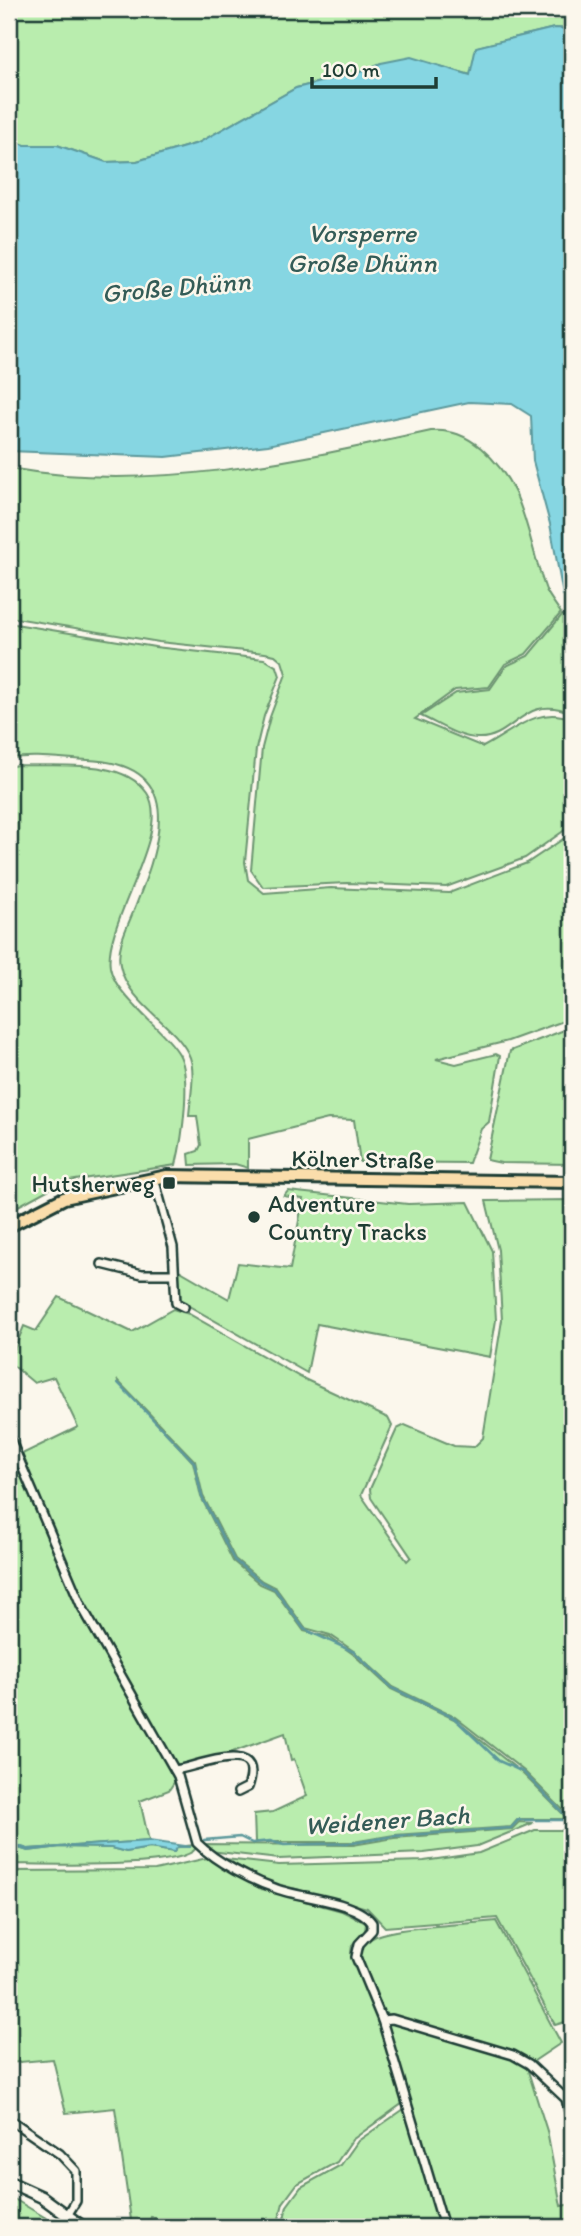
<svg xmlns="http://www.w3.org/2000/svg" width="581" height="2236" viewBox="0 0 581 2236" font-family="Itim,sans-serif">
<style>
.green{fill:#b9edae;stroke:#6c9571;stroke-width:2}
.water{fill:#86d6e2;stroke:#5d999c;stroke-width:2}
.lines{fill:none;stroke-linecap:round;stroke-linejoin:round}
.stream{stroke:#5d999c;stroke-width:2.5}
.minor-casing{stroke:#1f3d34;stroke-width:12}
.secondary-casing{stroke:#1f3d34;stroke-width:15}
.primary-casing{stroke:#1f3d34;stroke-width:16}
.minor{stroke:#fbf7ec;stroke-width:7}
.secondary{stroke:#fbf7ec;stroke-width:10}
.primary{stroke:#faddab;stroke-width:10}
.poi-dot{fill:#1f3d34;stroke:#fbf7ec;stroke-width:2.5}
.labels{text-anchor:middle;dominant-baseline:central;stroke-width:5;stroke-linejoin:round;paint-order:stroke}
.street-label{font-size:24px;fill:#1f3d34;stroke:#fbf7ec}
.poi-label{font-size:24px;fill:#1f3d34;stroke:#fbf7ec;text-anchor:end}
.water-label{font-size:26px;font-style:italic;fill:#345c57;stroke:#fbf7ec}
</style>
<rect width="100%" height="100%" fill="#fbf7ec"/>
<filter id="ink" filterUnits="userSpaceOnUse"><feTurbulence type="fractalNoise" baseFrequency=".0143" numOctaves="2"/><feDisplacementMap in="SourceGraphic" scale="14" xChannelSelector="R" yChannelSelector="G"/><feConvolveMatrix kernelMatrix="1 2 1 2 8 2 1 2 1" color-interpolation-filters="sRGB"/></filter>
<g filter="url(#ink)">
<!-- green -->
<g class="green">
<path d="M9 9H572V29L554 28 477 47 471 75 436 65 381 63 361 72 296 88 198 143 137 161 106 162 57 145H25L9 140Z"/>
<path d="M431 431C451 429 466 436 481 448 527 487 526 537 546 590 550 598 556 605 561 613L526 654 505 664 489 687 455 690 415 719 483 747C514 731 537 705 572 719V825L525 858 446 887 347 883 263 887 251 870 262 748 270 717 286 674 282 661 275 655 265 653 159 642 9 617V468C149 493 295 461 431 431Z"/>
<path d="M562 615 572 618V713C522 692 515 740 477 738 459 738 437 723 421 716L456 693 490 689 506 666 528 656Z"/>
<path d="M9 623 155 647 264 659 277 667 280 676 264 716 256 749 245 862 248 880 264 893 331 888 449 893 527 863 572 833V1018L508 1041 436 1059 456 1064 496 1054 500 1056 489 1122 481 1129 469 1163 360 1162 354 1120 328 1119 248 1139V1168L235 1164 190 1165 189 1154 198 1151 201 1145 197 1116H189C190 1098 197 1069 188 1053 172 1022 127 1002 120 965 116 945 129 924 136 905 162 840 186 764 88 760 63 759 33 754 9 759Z"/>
<path d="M17 765C57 767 122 757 147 793 173 831 103 923 110 967 113 983 125 995 136 1007 149 1022 169 1037 179 1054 192 1076 182 1140 176 1165L62 1182 9 1211V767Z"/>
<path d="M572 1027V1164L501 1163 487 1160 510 1051Z"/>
<path d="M288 1191 408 1204 468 1202 492 1251 496 1320 490 1357 317 1324 307 1373 182 1302 178 1293 177 1269 229 1299 238 1263 290 1269 303 1199 284 1196Z"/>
<path d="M572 1200V1819L524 1771 455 1717 393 1687 355 1652 330 1635 305 1628 276 1588 262 1581 235 1559 203 1496 195 1461 117 1380 193 1462 201 1497 233 1561 260 1584 274 1590 304 1631 329 1637 353 1654 391 1689 454 1719 522 1773 568 1819H518L511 1827 394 1835 353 1842H255L254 1814 273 1812 307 1796 294 1759 291 1760 285 1733 202 1763 175 1765 83 1604 20 1455 78 1427 54 1377 34 1383 9 1362 24 1326 36 1331 59 1297 132 1332 173 1309 189 1314 300 1377 388 1418 392 1426 361 1495 407 1561 411 1557 371 1498 370 1489 397 1429 405 1425 454 1446 474 1447 483 1438 502 1320 498 1250 486 1201Z"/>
<path d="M19 1462 79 1607 177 1778 169 1790 140 1801 149 1841 28 1849 9 1844V1470Z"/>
<path d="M519 1822 533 1823 477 1846 424 1853 279 1859 210 1851 200 1844 353 1845 394 1838 512 1829Z"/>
<path d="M535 1830H571L572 1832V2020L555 2025 497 1918 385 1927 367 1908 266 1881 225 1859 279 1865 424 1861 479 1853Z"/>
<path d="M9 1845 28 1851 61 1847 111 1848 126 1852 150 1848 174 1852 178 1847 194 1845 196 1848C184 1870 38 1864 9 1864Z"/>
<path d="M207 1858 261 1889 342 1911 366 1923 365 1931 352 1945 351 1953 370 1992 403 2103 352 2140 337 2162 297 2184 283 2203 277 2227H152L155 2218 151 2217 148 2227H132L115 2108 66 2113 53 2059 9 2063V1871L155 1870Z"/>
<path d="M496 1921 561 2043 531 2063 511 2050 384 2013 359 1956C361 1946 366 1940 376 1936 395 1927 469 1924 496 1921Z"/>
<path d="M396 2022 509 2056 527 2068 547 2131 561 2206 572 2204V2227H448L387 2030 388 2024Z"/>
<path d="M404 2109 440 2227H282L287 2206 301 2187 341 2165 358 2141Z"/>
<path d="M9 2196 61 2227H9Z"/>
</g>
<!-- water -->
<g class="water">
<path d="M554 28 572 29V593L563 595 550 524 533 461 531 416 512 404 469 402 268 445 166 457 9 451V140L25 145H57L106 162 137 161 198 143 296 88 360 72 381 63 411 57 470 75 476 47Z"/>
<path d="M149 1841 191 1847H178L174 1852 150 1848 126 1852 111 1848 61 1847 28 1851 9 1845V1843L28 1849Z"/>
</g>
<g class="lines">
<!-- stream -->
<g class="stream">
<path d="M118 1383 194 1462 202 1497 234 1560 261 1582 275 1589 304 1629 354 1652 392 1688 454 1718 499 1761 523 1772 571 1821"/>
<path d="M572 1829V1830"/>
<path d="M204 1840 240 1837 252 1843 270 1841 284 1845 353 1843 394 1836 511 1828 518 1820H570"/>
</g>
<defs>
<g id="minor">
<path d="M154 1178 173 1247 176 1303 184 1307"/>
<path d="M102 1264 142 1274H173"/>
<path d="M9 1436 81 1605 178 1776 197 1843C217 1863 251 1880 277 1889 301 1898 358 1901 372 1923V1930L359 1944 356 1957 382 2020 444 2227"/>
<path d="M175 1770C197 1767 266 1736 248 1787L238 1792"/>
<path d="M382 2020 392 2019 513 2055 529 2064 566 2099 572 2124"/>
<path d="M9 2119 60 2154 76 2171V2201L68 2214"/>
</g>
<path id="secondary" d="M9 2182 42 2197 83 2227"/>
<path id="primary" d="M9 1226 64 1198 167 1176 572 1182"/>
</defs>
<!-- minor casing -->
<use href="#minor" class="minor-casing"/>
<!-- secondary casing -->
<use href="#secondary" class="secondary-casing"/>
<!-- primary casing -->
<use href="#primary" class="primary-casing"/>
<!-- minor -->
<use href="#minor" class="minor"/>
<!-- secondary -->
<use href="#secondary" class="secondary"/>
<!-- primary -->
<use href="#primary" class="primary"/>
</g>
</g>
<!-- markers -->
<g class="poi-dot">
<rect x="162" y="1176" width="14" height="14" rx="3.5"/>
<circle cx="254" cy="1217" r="7"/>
</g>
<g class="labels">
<!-- street labels -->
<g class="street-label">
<text transform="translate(363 1159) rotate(1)">Kölner Straße</text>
</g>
<!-- poi labels -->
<g class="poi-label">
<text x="155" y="1183">Hutsherweg</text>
<text x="268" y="1203" text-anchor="start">Adventure<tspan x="268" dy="28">Country Tracks</tspan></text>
</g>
<!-- water labels -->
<g class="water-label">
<text x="362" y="233">Vorsperre<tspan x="362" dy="30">Große Dhünn</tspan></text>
<text transform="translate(176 287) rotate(-5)">Große Dhünn</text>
<text transform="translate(387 1820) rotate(-4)">Weidener Bach</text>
</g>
</g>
<!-- margin -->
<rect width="581" height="2236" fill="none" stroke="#fbf7ec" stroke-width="35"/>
<rect x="18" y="18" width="546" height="2201" fill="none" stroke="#1f3d34" stroke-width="2.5" filter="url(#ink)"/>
<!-- scale -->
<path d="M312 77v10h124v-10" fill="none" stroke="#1f3d34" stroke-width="3.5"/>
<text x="322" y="77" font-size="21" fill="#1f3d34" stroke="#fbf7ec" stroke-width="5" paint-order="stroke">100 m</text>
</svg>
